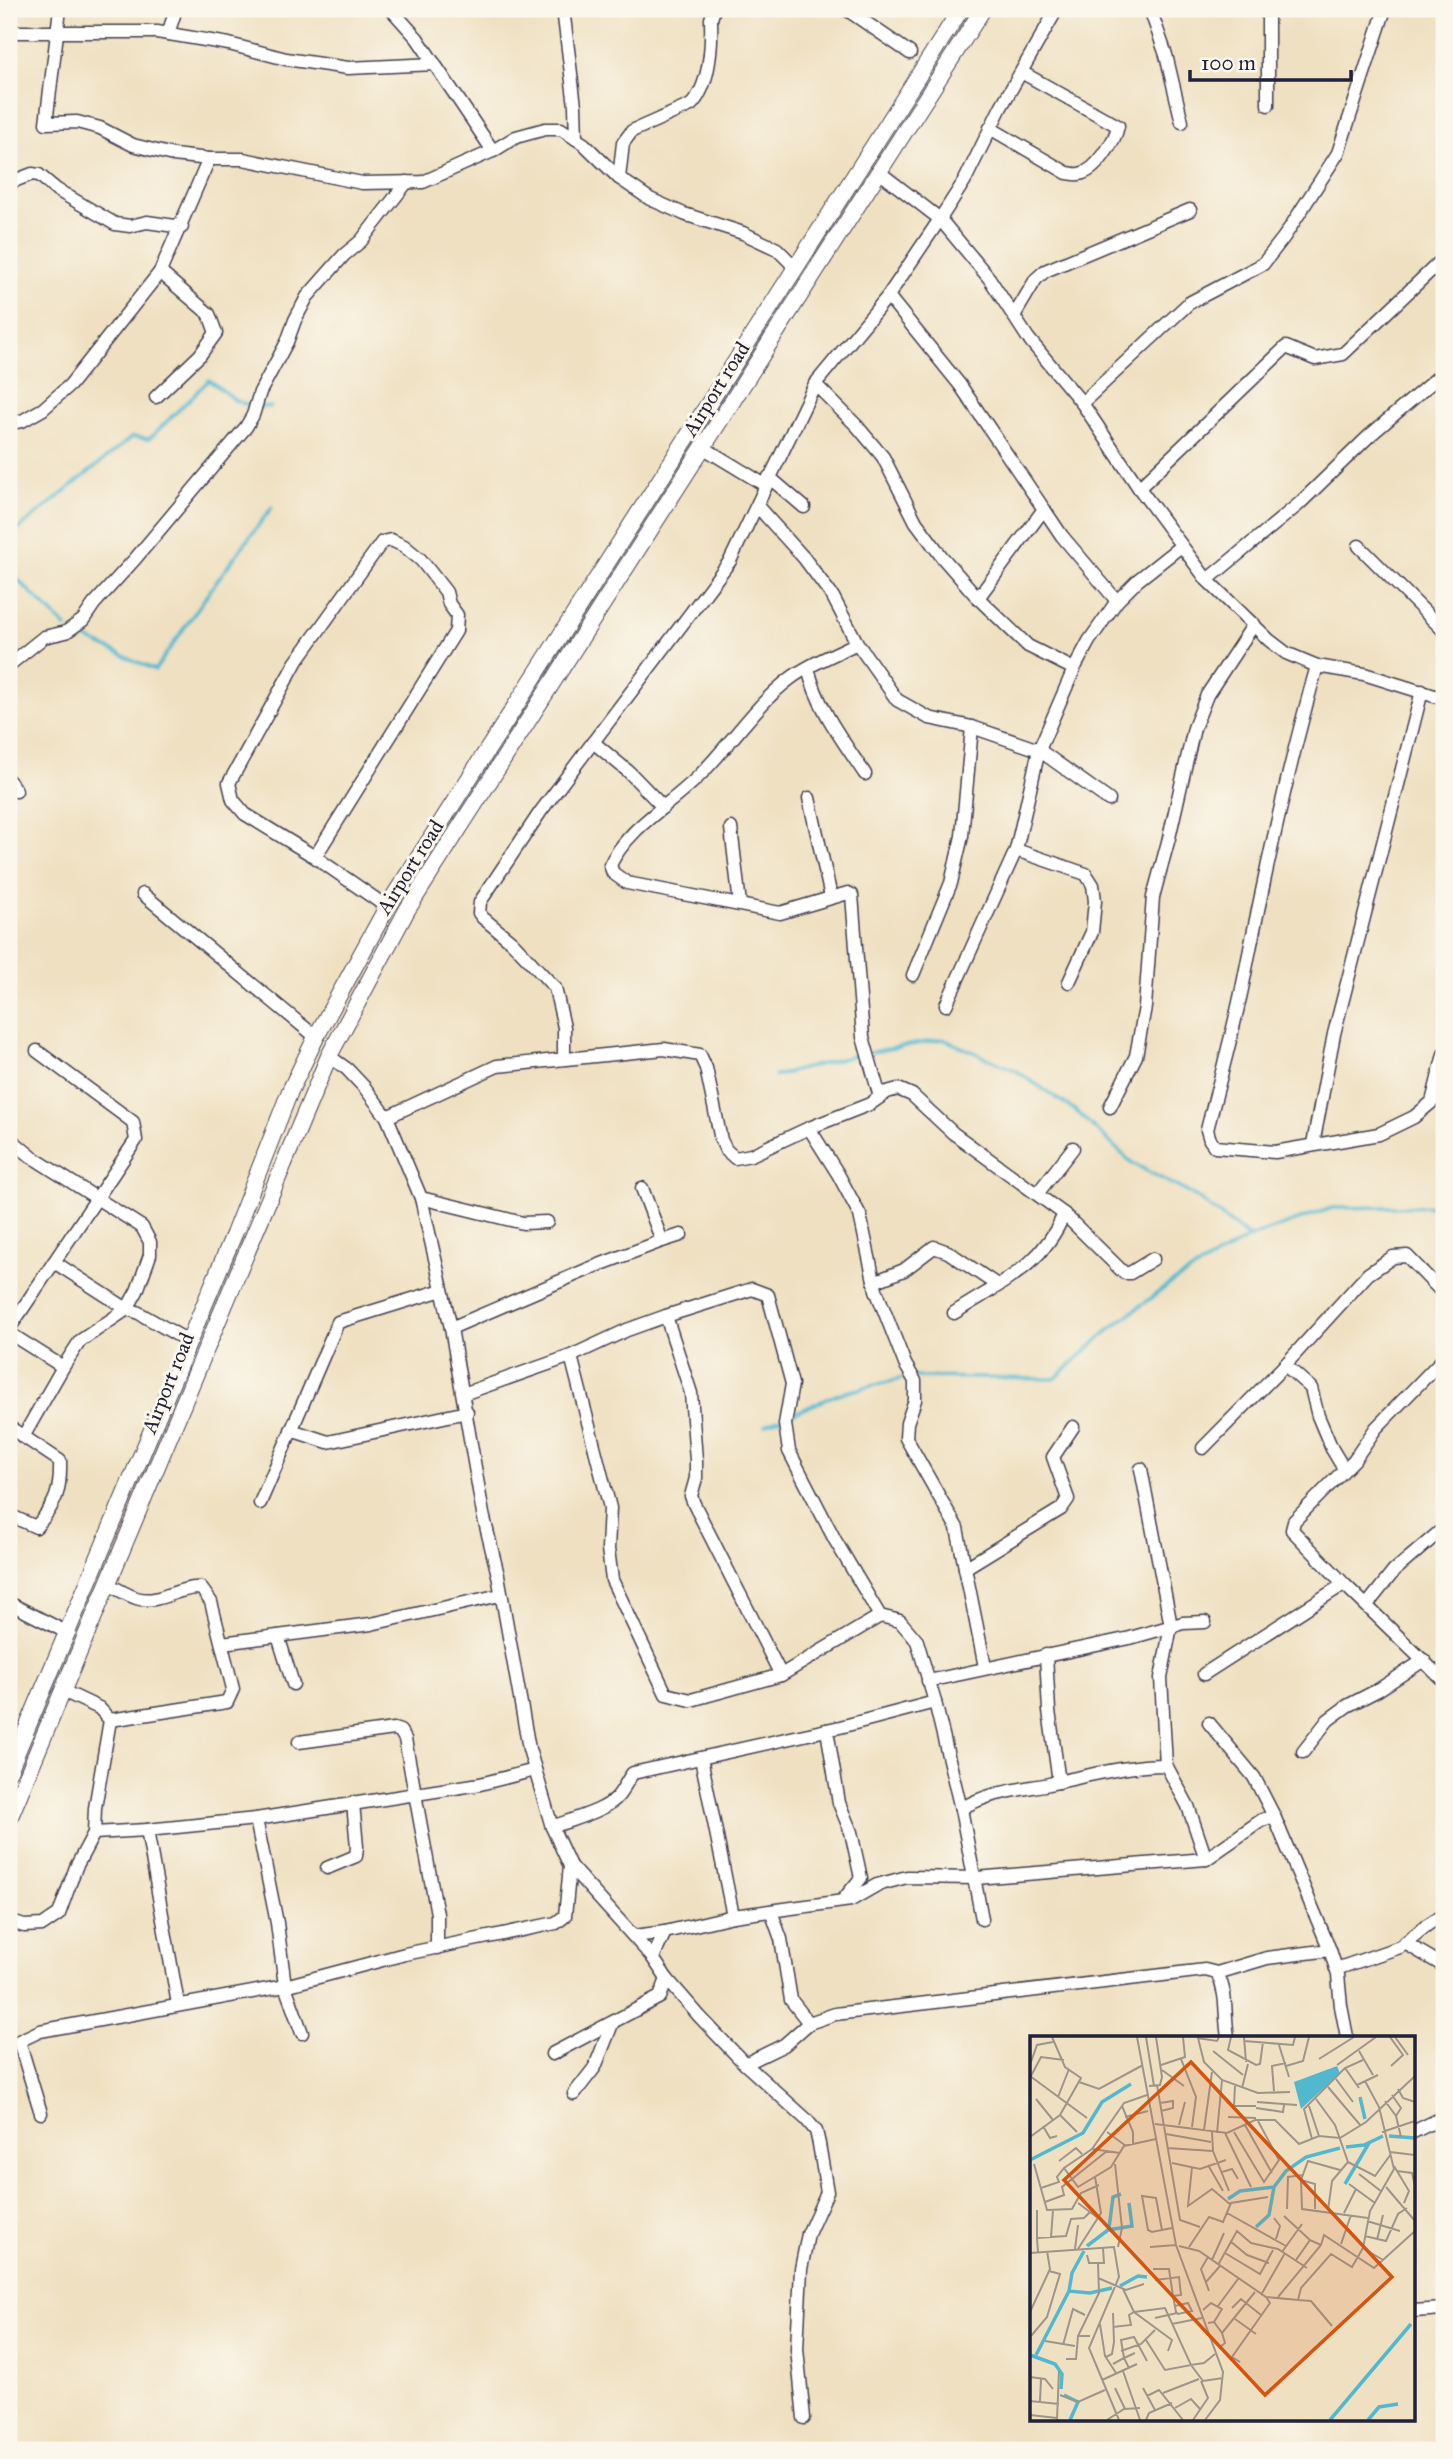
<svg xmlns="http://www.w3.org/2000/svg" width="1453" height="2459" viewBox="0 0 1453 2459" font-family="'IM FELL Great Primer',serif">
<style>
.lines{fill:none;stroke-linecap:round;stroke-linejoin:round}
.stream{stroke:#52b8d0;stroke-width:3.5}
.street-casing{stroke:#413e4f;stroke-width:15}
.secondary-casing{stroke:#413e4f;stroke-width:18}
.street{stroke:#fff;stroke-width:12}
.secondary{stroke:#fff;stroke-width:16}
.labels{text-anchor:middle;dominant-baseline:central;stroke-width:6;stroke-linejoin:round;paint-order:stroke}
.street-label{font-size:21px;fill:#22223b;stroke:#fbf7ec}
.inset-river{fill:none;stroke:#52b8d0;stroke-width:3.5}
.inset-road{fill:none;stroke:#9d948b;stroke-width:2}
.view{fill:#d45411;fill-opacity:0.15;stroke:#d45411;stroke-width:3.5}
.inset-edge{fill:none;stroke:#22223b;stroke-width:3.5}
</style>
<rect width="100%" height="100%" fill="#fbf7ec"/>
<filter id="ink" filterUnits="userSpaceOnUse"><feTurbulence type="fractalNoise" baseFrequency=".0143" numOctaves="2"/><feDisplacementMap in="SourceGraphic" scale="14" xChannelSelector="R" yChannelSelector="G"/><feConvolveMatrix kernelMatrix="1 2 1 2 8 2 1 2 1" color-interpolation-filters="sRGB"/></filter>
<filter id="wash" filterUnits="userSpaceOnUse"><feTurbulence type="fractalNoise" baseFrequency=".00686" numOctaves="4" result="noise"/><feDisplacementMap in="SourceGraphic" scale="28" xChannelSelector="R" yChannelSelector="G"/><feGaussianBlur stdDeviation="1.57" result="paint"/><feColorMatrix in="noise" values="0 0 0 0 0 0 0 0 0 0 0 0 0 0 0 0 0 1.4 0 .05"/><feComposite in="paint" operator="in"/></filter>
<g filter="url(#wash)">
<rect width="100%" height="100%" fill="#efe0c1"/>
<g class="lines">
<!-- stream -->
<g class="stream">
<path d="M259 407H271"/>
<path d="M9 537 132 437 149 439 209 380 236 401 252 406"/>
<path d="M9 571 66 627"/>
<path d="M72 632 155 670 216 582 272 507"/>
<path d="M872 1052 943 1039 1015 1070 1076 1111 1132 1163 1195 1196 1249 1237"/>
<path d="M775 1076 864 1053"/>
<path d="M916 1377 1055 1379 1111 1328 1171 1283 1250 1237 1332 1208 1444 1206"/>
<path d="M790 1415 838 1394 909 1377"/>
<path d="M765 1425 782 1418"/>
</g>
</g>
</g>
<g filter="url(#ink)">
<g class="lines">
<defs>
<g id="street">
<path d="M60 9 46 123 77 122 100 128 133 145 173 155 209 159H243L362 183 423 182 493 151 516 137 545 129H561L584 144 619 178 650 199 684 214 743 233 777 249 790 262 794 269"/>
<path d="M391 9 417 38 493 151"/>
<path d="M563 9 575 106 576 139"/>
<path d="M846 9 910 53"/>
<path d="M1150 9 1166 55 1182 122"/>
<path d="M1268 9V105"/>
<path d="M9 32H157L229 44 286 59 348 68 435 64"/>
<path d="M168 34 176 9"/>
<path d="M990 128 1067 173C1071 173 1075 175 1079 174 1096 172 1115 141 1118 126L1023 73"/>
<path d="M879 172 940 219 989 278 1028 338 1082 403 1139 488 1207 580 1269 640 1286 653 1317 666 1364 674 1444 699"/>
<path d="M619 178 623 143 632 131 691 105C710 86 712 45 711 19L714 9"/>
<path d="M9 183 32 174 39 175 57 190 115 224 130 226 147 222 182 227"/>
<path d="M888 296 960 385 1062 536 1117 601"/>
<path d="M1014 316 1036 279 1045 271 1190 210"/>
<path d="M815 384 857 426 883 457 916 522 942 557 978 598 1028 646 1074 669"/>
<path d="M156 397 200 355 216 333 209 314 160 272"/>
<path d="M1082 403 1189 303 1263 264 1284 237 1338 153 1385 9"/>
<path d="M9 423 22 421 43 409 70 385 160 272 209 159"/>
<path d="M704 448 765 485"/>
<path d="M769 477 804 507"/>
<path d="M1139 488 1286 347 1315 359 1343 354 1444 258"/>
<path d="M757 506 804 558 833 597 857 643 897 700 929 718 972 727 1039 750 1109 800"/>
<path d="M1359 546 1444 631"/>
<path d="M1207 580 1299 504 1368 437 1444 372"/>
<path d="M978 598 1044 509"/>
<path d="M857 643C836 654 811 663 791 678 756 704 731 744 700 775 671 805 629 826 610 865L613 873 627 883 780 913 848 893 852 895 863 1037 880 1097"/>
<path d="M9 665 44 637 66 632 83 620 94 604 135 559 246 427 253 415 260 392 287 342 295 320 307 297 344 255 361 241 407 182"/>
<path d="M1317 666C1287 771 1264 877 1243 984 1233 1033 1219 1082 1207 1130L1210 1140 1215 1147 1275 1152 1379 1134 1414 1117 1432 1102 1444 1054"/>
<path d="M808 668C817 707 843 741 865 774"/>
<path d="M593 742 629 772 663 807"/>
<path d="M9 781 16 791"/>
<path d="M809 798 831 897"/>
<path d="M731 828 740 904"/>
<path d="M1016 850 1086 874 1093 885 1095 901 1092 932 1069 982"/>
<path d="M315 857 456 631 457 615 449 604 446 592 421 560 404 546 391 540 382 542 296 662 229 783 233 800 245 814 315 857 387 907"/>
<path d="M143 894 316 1037"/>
<path d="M913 975 951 883 962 836 972 727"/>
<path d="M946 1005 1016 850 1039 750 1074 669 1089 641 1117 601 1138 580 1181 546"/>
<path d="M329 1056 347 1069 365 1088 387 1117 421 1198 451 1328 483 1514 498 1575 529 1749 552 1827 570 1866 653 1958 667 1979 700 2017 745 2064 784 2045 809 2023 835 2014 1205 1970 1217 1973C1228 1994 1224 2014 1228 2037"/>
<path d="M564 1057V1027L555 988 512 942 483 918 479 913 480 902 541 811 730 561 815 384 888 296 940 219 965 180 1001 107 1057 9"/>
<path d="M1110 1107 1136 1056 1145 1007 1153 897 1169 838 1194 728 1207 695 1254 624"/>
<path d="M387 1117 497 1066 664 1049 700 1055 706 1068 721 1140 726 1150 735 1158 751 1155 809 1128 870 1104 887 1092 898 1089 912 1095 953 1133 1064 1214 1124 1273H1130L1153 1259"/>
<path d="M809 1128 838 1174 860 1215 876 1290 905 1364 915 1381V1400L907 1423 906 1438 957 1528 985 1667"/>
<path d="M9 1138 32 1157 142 1227 150 1242V1255L137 1291 127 1309 80 1341 63 1367 9 1333"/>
<path d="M1313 1144 1334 1034 1422 691"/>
<path d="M642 1188 662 1241"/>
<path d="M1037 1194 1073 1148"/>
<path d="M421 1198 523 1223 547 1222"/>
<path d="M54 1262 127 1309 137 1312 188 1341"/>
<path d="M874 1282 904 1270 934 1247 948 1252 997 1285"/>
<path d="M954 1313C1000 1283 1042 1267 1064 1214"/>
<path d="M666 1316 691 1393 696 1460V1478L691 1496 694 1504 781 1675"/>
<path d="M451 1328 591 1268 662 1241 681 1235"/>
<path d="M9 1329 136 1140 133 1122 37 1051"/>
<path d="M571 1356 610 1508 608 1549 612 1580 666 1694 691 1700 781 1675 880 1616"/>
<path d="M1444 1358 1376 1428 1354 1460 1294 1521 1292 1530 1344 1584 1444 1681"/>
<path d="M1285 1365 1311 1388 1318 1416 1332 1449 1344 1469"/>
<path d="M463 1394 571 1356 627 1330 666 1316 752 1289 768 1295 792 1384 785 1424 789 1451 835 1540 880 1616 900 1621 917 1641 935 1702 961 1809 982 1919"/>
<path d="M9 1427 60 1461C61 1491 56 1504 36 1527L9 1515"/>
<path d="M291 1430 328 1442 467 1412"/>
<path d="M23 1437 63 1367"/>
<path d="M1203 1448 1285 1365 1368 1274 1393 1257 1407 1256 1444 1294"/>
<path d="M1141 1469 1171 1626 1161 1678 1166 1765"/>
<path d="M260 1503 338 1322 442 1290"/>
<path d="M965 1568 1061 1509 1068 1499 1053 1457 1073 1427"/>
<path d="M108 1584C118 1589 130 1597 140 1599 161 1603 180 1586 201 1588L211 1602 233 1689 227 1702 110 1720"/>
<path d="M9 1603 66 1632"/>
<path d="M1367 1605 1394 1571 1444 1528"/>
<path d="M278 1636 293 1684"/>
<path d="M222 1643 371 1624 500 1595"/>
<path d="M1046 1655 1049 1711 1059 1782"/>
<path d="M1204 1674 1344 1584"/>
<path d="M928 1681 1130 1638 1183 1623 1205 1622"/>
<path d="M1209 1723 1254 1777 1274 1816"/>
<path d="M827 1730 839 1803 851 1832 861 1878 843 1900"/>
<path d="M299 1742 394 1729 400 1731 405 1739 437 1914V1948"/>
<path d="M1303 1752 1328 1720 1347 1706 1378 1690 1424 1660"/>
<path d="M701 1758 733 1916"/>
<path d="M961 1809C988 1792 1018 1790 1049 1784 1088 1776 1126 1765 1166 1765L1188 1806 1206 1859"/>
<path d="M256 1819 277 1923 285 1986 302 2033"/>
<path d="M552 1827C569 1820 607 1811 618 1796 624 1789 627 1780 633 1773L840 1727 935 1702"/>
<path d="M147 1830 178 2004"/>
<path d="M94 1833 147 1830 256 1819 480 1784 535 1770"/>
<path d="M327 1868 356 1856 357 1847 353 1803"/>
<path d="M771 1911 781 1939 791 2000 809 2023"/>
<path d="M9 1921 24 1926 43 1925 59 1914 76 1867 94 1833 95 1808 110 1720 99 1708 63 1691"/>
<path d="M634 1936 665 1932 733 1916 851 1900 877 1885 907 1877 976 1878 1206 1859 1262 1820 1274 1816 1330 1950 1338 1975 1341 2006 1347 2037"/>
<path d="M1405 1943 1444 1966"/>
<path d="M653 1958 665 1932"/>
<path d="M1336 1969 1400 1947 1427 1925 1444 1914"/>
<path d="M1217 1973 1267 1958 1330 1950"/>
<path d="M552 2054 660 1997 667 1979"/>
<path d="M745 2064 806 2119 816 2131 819 2144 827 2192 808 2234 801 2269 797 2349 804 2418"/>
<path d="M574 2094 595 2067 612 2024"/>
<path d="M41 2113 19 2041 40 2031 285 1986 405 1954 556 1923 565 1916 570 1866"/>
<path d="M1413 2132 1444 2117"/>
<path d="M1413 2311 1444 2309"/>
</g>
<g id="secondary">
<path d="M9 1771 234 1234 290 1091 316 1037 387 907 961 9"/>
<path d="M9 1819 329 1056 407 910 983 9"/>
</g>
</defs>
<!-- street casing -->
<use href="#street" class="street-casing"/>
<!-- secondary casing -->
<use href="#secondary" class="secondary-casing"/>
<!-- street -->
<use href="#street" class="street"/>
<!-- secondary -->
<use href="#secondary" class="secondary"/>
</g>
</g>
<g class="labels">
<!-- street labels -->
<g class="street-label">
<text transform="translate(716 389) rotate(-58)">Airport road</text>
<text transform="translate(410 867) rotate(-58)">Airport road</text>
<text transform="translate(168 1383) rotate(-68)">Airport road</text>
</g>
</g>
<!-- overview -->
<g transform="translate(1030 2036)">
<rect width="385" height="385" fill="#efe0c1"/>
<path d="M307 30 310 37 271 73 264 46Z" fill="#52b8d0"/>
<path class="inset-river" d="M330 61 335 83M359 100 385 102M316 111 334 109 353 100M0 124 53 97 72 66 101 48M315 148 339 107M198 163 210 155 244 151M226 191 239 179 244 151 256 135 276 121 310 112M79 192 83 161 91 158M57 210 78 194 102 190 99 167M90 250 108 240 117 241M39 255 42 237 54 215M0 319 25 328 32 338 31 353M6 319 39 255 60 257 82 252M34 359 48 366 40 384M300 384 381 288M338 384 349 371 368 368"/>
<path class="inset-road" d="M107 1 146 209 193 336 190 364 175 384M116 1 124 50M201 1 198 14 226 29 230 28 233 6M214 1 216 26M360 1 373 19 361 30M365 1 378 19M167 2 187 5 189 1M168 2 174 26 192 44 228 57 260 56M214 5 263 9 265 1M249 9 259 41M183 15 213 39M329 15 343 39M151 23 166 61 162 91M289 23 324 1M1 26 7 9 23 6M131 29 155 21 153 1M307 29 346 1M256 30 273 25 279 1M315 32 329 52M132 34 154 50M0 40 57 82M1 40 11 21 34 24M306 43 323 66M49 46 69 53 113 29M127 49 150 184 170 191M327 49 348 39M119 50 130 49 132 41 126 1M205 50 204 70H226M298 51 331 90M212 52 218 28M368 53 373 62 385 66M244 55 242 30 256 27M362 59 371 72 366 80M28 61 39 33M6 63 23 84M286 63 305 89 318 126 302 145 298 174M355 65 366 80 371 101M227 66 267 69M130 67 143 65V72L131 75M92 70 103 96V109M279 70 289 100M226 72 253 76 254 69M30 79 47 96M95 81 118 75M198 81 226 82M125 88 197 97 225 84H245L269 108 289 100 310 102 336 86 385 40M149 89 155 66M215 89 242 137M13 90 20 102 27 100M174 94 182 36M77 96 96 110M182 96 183 115 199 155M204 96 234 146 249 124 228 85M352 96 385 85M187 97 192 44M195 97 221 151M136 98 181 106M0 101 30 79 51 42 35 31 22 1M282 103 274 73 315 32 333 24M137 112 183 115M62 113 90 117M360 116 385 119M29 125 46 112 52 118M318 126 345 140 361 118M142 127 170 133 196 124M4 128 17 174 42 173 51 157 69 149M85 128 92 192 88 211M178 129 193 155M364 130 379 155 374 167M162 131 158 170 182 153 201 169M34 132 48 151 81 131 94 110 126 103M310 134 278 125 271 144 272 173 338 182M367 135 382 137 385 150M192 136 202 133 208 143M329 138 352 156M271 144 285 148V173M319 148 345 167M356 151 385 185M11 152 29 146 27 141 34 132 62 113 94 67 117 59M15 166 34 159 32 151 77 115M48 167 68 182M257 173 258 141 273 139M197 177 256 210M314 177 326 153M254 180 280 204M244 182 250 190 246 203M337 185 370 195M132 194 126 162 112 160 118 194 122 196 142 192M335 200 356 205 368 178 377 172M21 201 23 174M7 202V174M347 204 353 179M200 205 217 219 239 227M311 208 321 179M149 210 169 215 236 261 268 264 271 252 301 218 322 231 333 212 340 175 364 133 349 71 335 45M120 211 146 209M159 211 179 181 193 186 201 167 238 161M333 212 353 224M45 213 48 189M48 213 71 177 65 141M8 216 7 202 36 200 41 183 54 182 60 176M252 216 272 188M0 217 84 211 89 241 59 312 89 384M195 217 230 238 243 214M57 219 59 227H74L73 212M178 221 171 233 179 255M182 224 194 197M266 224 280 204 291 209M188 229 207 195 221 207 248 213 277 232M123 233H139L143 260 146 276 148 278 162 275 158 267 145 270M68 242 96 254 114 248M125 244 149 241 151 259 143 260M176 246 190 230M93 253 104 276 142 304 138 315M231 259 255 217M248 261 291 209 294 199 344 232 385 195M268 264 281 265 302 290M188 270 208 243M202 272 211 263 231 279M173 274 181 267 192 273 184 286M0 276 20 233 17 215M104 276 135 272 161 329 174 327 185 318M125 282 147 277M205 283 226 298M178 287 184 286 192 297 195 307 189 312M70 288 75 320 86 337M142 288 172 282M83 291 101 289 99 279 104 276M192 297 225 256M1 300 17 281 30 238 19 235M48 300 69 257 68 227M116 304 135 334 161 329 173 345 193 342M15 305 45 310M33 309 43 273 55 279M91 315 111 308 125 294M76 321 82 318 84 306 83 277M36 323H46L48 300H60M210 326 202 321 240 267 236 261M83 328 94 322 91 304 104 301 117 325M99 332 94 322 105 317M93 335 110 384M0 341 15 343 23 353M72 344 107 328M85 352 95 373M113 352 125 374M133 357 169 343M30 359 48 366 75 354M117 360 129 354 153 384M0 365 29 368M10 365 11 343M145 372 161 363 170 373M0 379 27 382M27 384 29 335M77 384 94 373 110 372M116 384 119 377 142 367M163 384 178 362 171 345"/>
<path class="view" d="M161 26 362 241 235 359 34 144Z"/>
<rect width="385" height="385" class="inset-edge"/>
</g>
<!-- margin -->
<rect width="1453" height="2459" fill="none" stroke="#fbf7ec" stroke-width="35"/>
<!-- scale -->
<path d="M1190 70v10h161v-10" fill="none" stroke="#22223b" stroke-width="3.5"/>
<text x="1201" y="70" font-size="21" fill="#22223b" stroke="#fbf7ec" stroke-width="5" paint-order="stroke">100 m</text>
</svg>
